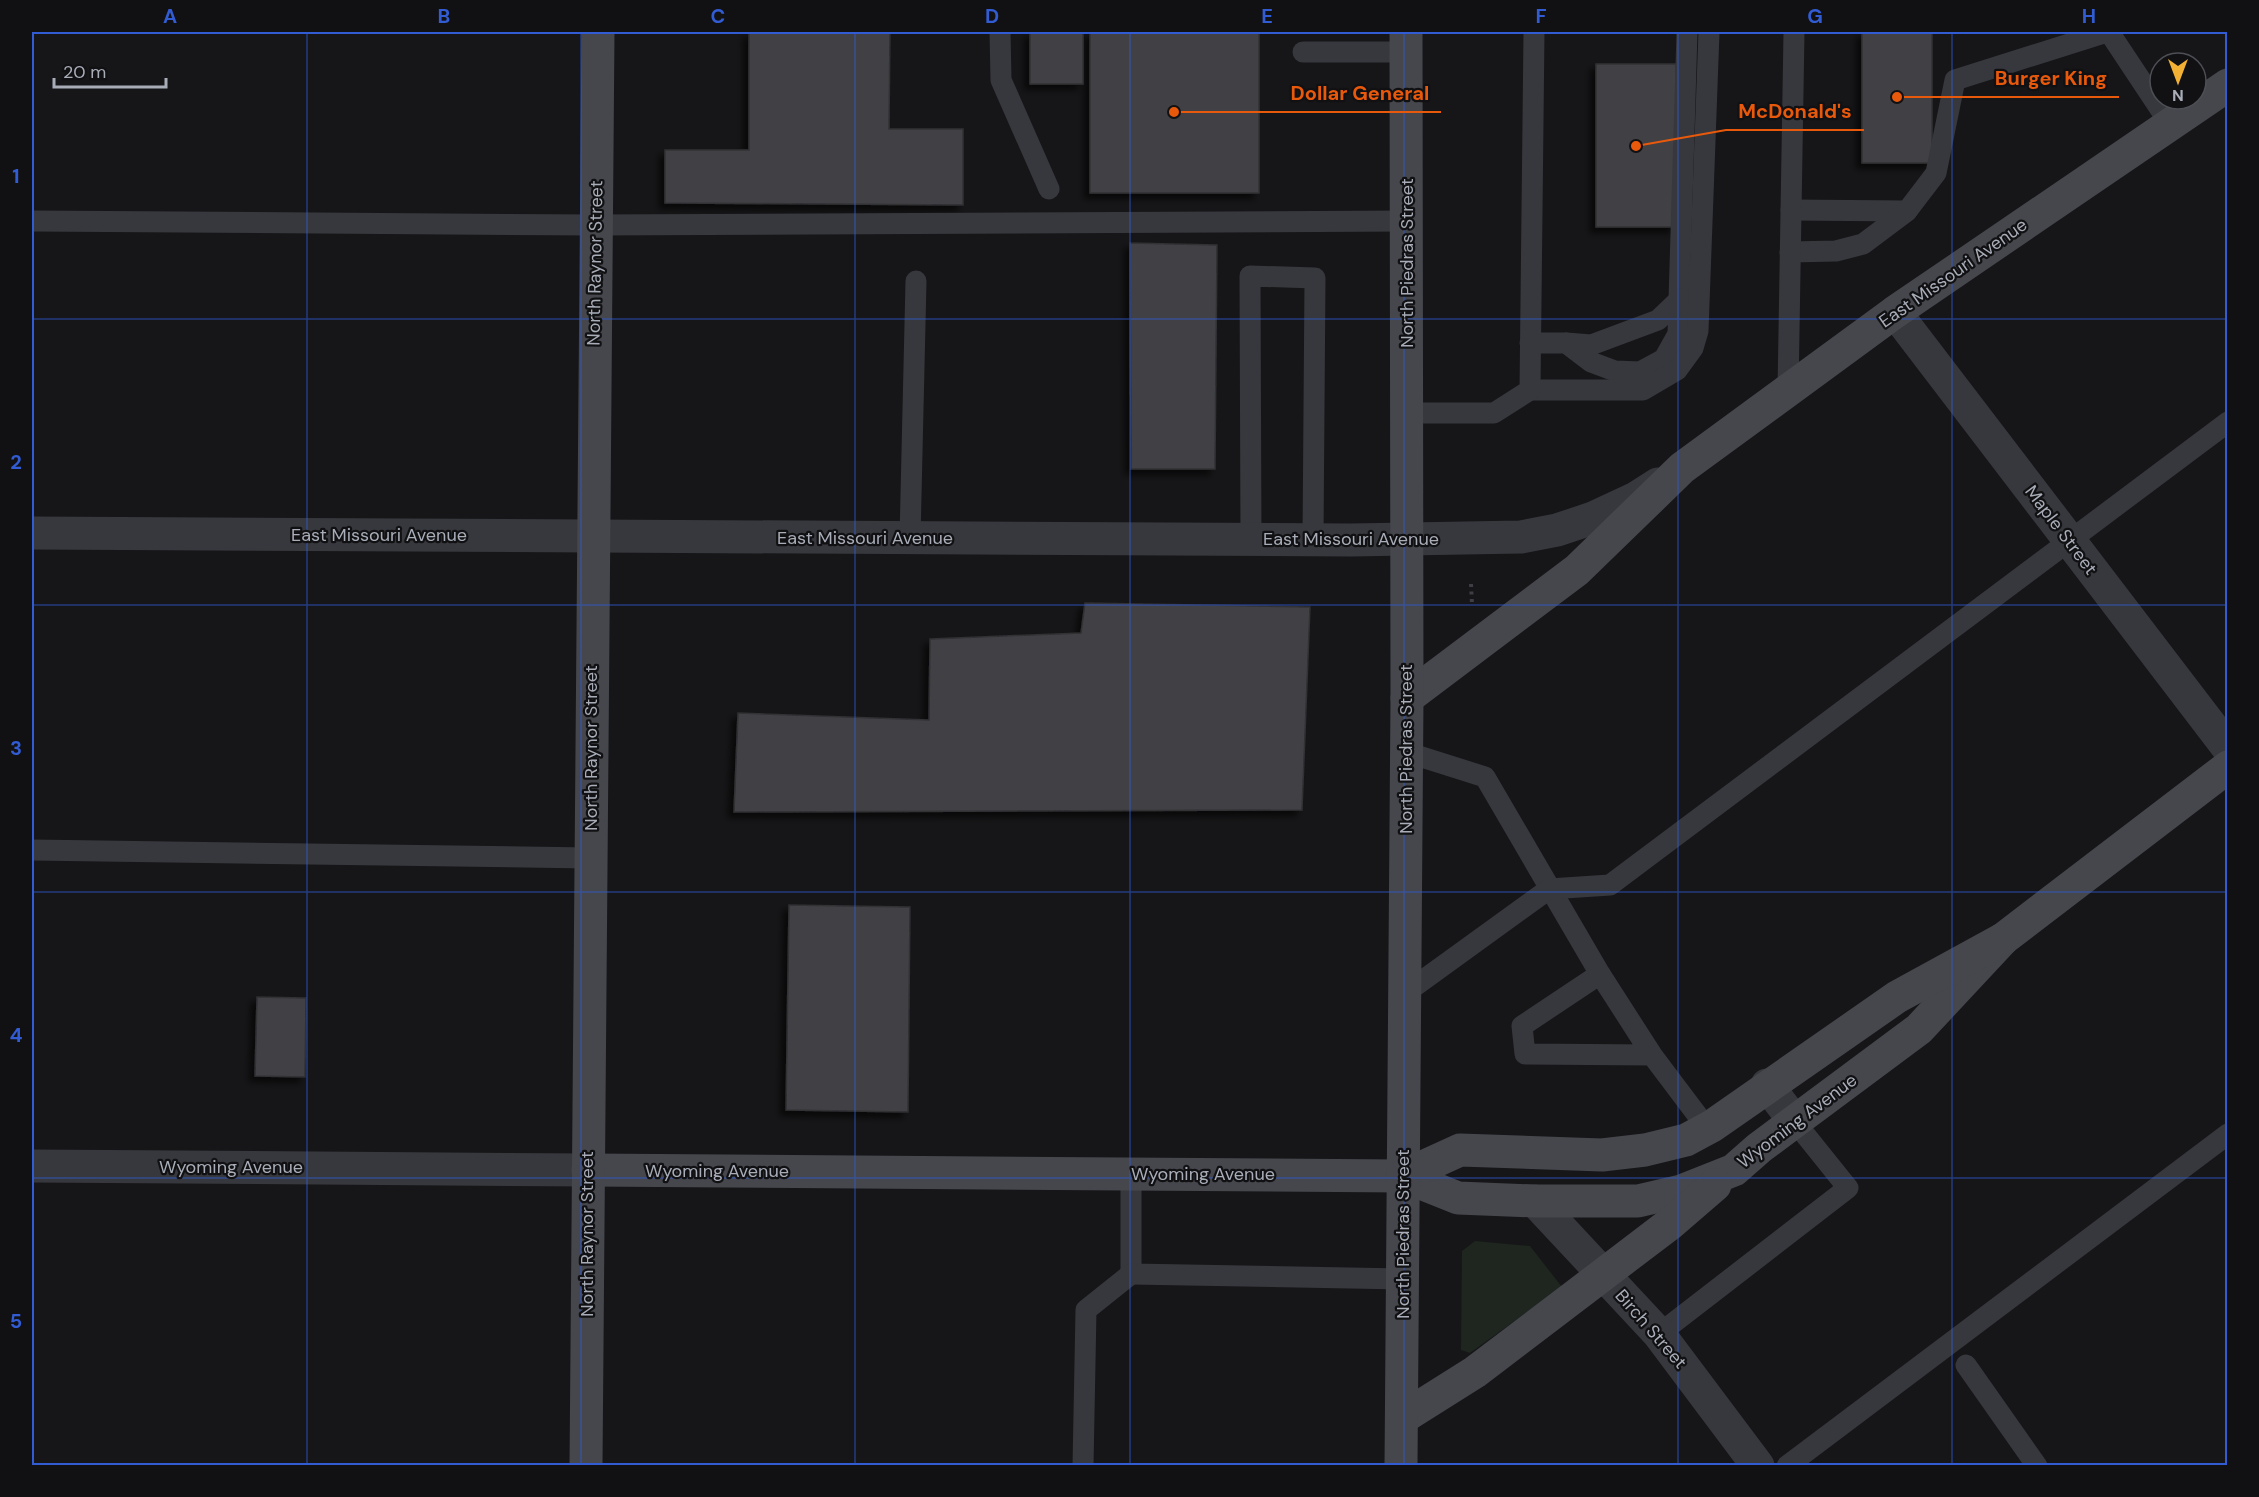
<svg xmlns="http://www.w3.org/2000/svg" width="2259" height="1497" viewBox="0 0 2259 1497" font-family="'DM Sans',sans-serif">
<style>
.green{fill:#1e261f}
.building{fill:#404145;stroke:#303034;stroke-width:1.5;filter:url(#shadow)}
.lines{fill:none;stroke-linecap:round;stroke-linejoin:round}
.path{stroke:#3d3f44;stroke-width:4;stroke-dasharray:3 4.5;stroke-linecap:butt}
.lane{stroke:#37383d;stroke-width:21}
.street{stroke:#37383d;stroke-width:33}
.secondary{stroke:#45474d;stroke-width:33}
.grid{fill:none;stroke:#325cd3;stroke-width:1.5;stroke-opacity:0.55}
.labels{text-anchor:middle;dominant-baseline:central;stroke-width:4.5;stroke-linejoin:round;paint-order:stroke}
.street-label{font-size:18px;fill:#a8adb8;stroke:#111113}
.leader{fill:none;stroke:#e8590c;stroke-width:2}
.callout-dot{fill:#e8590c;stroke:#111113;stroke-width:2}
.callout-label{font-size:20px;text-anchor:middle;font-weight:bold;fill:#e8590c;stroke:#111113;stroke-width:4.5;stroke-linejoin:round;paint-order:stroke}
.neatline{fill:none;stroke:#325cd3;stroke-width:2}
.grid-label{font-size:20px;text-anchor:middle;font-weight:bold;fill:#325cd3}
</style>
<defs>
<filter id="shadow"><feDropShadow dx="-5.5" dy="5.5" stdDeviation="3" flood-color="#0009"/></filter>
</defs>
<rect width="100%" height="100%" fill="#161618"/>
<!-- green -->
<path class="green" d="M1475 1241 1530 1246 1562 1287 1470 1353 1461 1350 1462 1251Z"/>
<!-- building -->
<g class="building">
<path d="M749 32H890L889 129H963V205L665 203V150H749Z"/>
<rect x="1030" y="32" width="53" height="52"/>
<rect x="1090" y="32" width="169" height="161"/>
<rect x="1862" y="32" width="70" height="131"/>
<rect x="1596" y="64" width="80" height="163"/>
<path d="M1130 243 1217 245 1215 469H1131Z"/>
<path d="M1085 603 1310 607 1302 810 734 812 738 713 929 720 930 639 1081 633Z"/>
<path d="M789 905 910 907 908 1112 786 1110Z"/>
<path d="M257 997 306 998 305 1077 255 1076Z"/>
</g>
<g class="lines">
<!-- path -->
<path class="path" d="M1471 584 1472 604"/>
<!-- lane -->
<g class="lane">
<path d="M1000 32 1001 80 1049 189"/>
<path d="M2109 32 2170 124"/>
<path d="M1303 52H1406"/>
<path d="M1791 210 1907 211"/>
<path d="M32 221 595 225 1407 221"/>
<path d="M1790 252 1836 251 1863 244 1907 211 1936 173 1955 80 2107 32"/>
<path d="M1530 343H1566L1591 362 1615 371 1640 372 1664 359 1678 334 1687 32"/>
<path d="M1566 343 1591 345 1658 320 1680 299"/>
<path d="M1530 390H1643L1677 370 1693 348 1698 331 1709 32"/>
<path d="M1788 391 1794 32"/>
<path d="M1407 413H1494L1530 390 1534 32"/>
<path d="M910 538 916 281"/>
<path d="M1251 540 1250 276 1315 278 1313 540"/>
<path d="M1406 752 1485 777 1600 974"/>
<path d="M32 850 590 858"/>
<path d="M1404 994 1549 889 1610 885 2228 422"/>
<path d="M1652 1055 1600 974 1522 1026 1525 1054 1652 1055 1707 1128"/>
<path d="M1131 1174V1274L1403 1279"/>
<path d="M1659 1334 1848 1188 1795 1122"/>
<path d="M1966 1365 2037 1466"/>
<path d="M1083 1466 1086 1310 1131 1274"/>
<path d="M1787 1466 2228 1134"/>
</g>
<!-- street -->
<g class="street">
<path d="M1895 312 2228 748"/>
<path d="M32 533 1351 540 1521 537 1557 530 1593 518 1636 498 1658 484"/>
<path d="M1767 1085 1795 1122"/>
<path d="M32 1166 588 1170"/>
<path d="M1535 1201 1659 1334 1758 1466"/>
</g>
<!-- secondary -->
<g class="secondary">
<path d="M1407 698 1577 570 1682 468 1895 312 2228 85"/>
<path d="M588 1170 1403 1176 1458 1198 1535 1201H1638L1681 1191 1734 1170 1759 1148 1919 1029 2003 939"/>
<path d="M1403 1176 1460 1150 1602 1155 1645 1150 1686 1140 1712 1126 1897 997 2003 939 2228 767"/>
<path d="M1402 1418 1475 1372 1671 1223 1715 1185"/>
<path d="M586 1466 598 32"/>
<path d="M1401 1466 1407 698 1406 32"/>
</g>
</g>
<!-- grid -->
<path class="grid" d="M307 32V1466M581 32V1466M855 32V1466M1130 32V1466M1404 32V1466M1678 32V1466M1952 32V1466M32 319H2228M32 605H2228M32 892H2228M32 1178H2228"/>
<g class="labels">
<!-- street labels -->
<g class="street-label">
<text transform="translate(595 263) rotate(-89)">North Raynor Street</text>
<text transform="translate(1407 263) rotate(-90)">North Piedras Street</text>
<text transform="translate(1953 273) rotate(-35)">East Missouri Avenue</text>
<text transform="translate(2061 530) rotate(53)">Maple Street</text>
<text x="379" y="535">East Missouri Avenue</text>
<text x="865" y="538">East Missouri Avenue</text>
<text x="1351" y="539">East Missouri Avenue</text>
<text transform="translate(591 748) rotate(-90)">North Raynor Street</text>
<text transform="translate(1406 749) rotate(-90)">North Piedras Street</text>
<text transform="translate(1797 1121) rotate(-37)">Wyoming Avenue</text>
<text x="231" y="1167">Wyoming Avenue</text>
<text x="717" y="1171">Wyoming Avenue</text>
<text x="1203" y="1174">Wyoming Avenue</text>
<text transform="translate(587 1234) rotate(-90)">North Raynor Street</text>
<text transform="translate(1403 1234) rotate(-90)">North Piedras Street</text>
<text transform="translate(1651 1329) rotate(49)">Birch Street</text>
</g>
</g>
<!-- callouts -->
<path class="leader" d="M1897 97L1983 97H2119M1174 112L1278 112H1441M1636 146L1726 130H1864"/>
<g class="callout-dot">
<circle cx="1897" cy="97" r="6"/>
<circle cx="1174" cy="112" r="6"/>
<circle cx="1636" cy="146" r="6"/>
</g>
<g class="callout-label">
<text x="2051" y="85">Burger King</text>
<text x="1360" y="100">Dollar General</text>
<text x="1795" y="118">McDonald's</text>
</g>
<!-- border -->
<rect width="2259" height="1497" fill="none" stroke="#111113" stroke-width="66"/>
<!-- north arrow -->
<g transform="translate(2178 81) rotate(180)"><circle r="28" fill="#111113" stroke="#4d4f55" stroke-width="1.5"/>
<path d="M0-4.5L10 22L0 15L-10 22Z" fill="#f2b134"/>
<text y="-9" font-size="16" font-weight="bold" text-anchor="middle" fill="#a8adb8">N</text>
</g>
<!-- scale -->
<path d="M54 78v9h112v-9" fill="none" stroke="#a8adb8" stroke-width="3"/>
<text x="63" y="78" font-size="18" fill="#a8adb8" stroke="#111113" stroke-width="4.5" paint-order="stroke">20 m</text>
<rect x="33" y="33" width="2193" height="1431" class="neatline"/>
<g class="grid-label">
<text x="170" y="23">A</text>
<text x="444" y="23">B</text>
<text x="718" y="23">C</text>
<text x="992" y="23">D</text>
<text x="1267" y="23">E</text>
<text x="1541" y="23">F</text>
<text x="1815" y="23">G</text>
<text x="2089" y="23">H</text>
<text x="16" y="183">1</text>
<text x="16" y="469">2</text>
<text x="16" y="755">3</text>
<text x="16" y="1042">4</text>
<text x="16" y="1328">5</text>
</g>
</svg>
